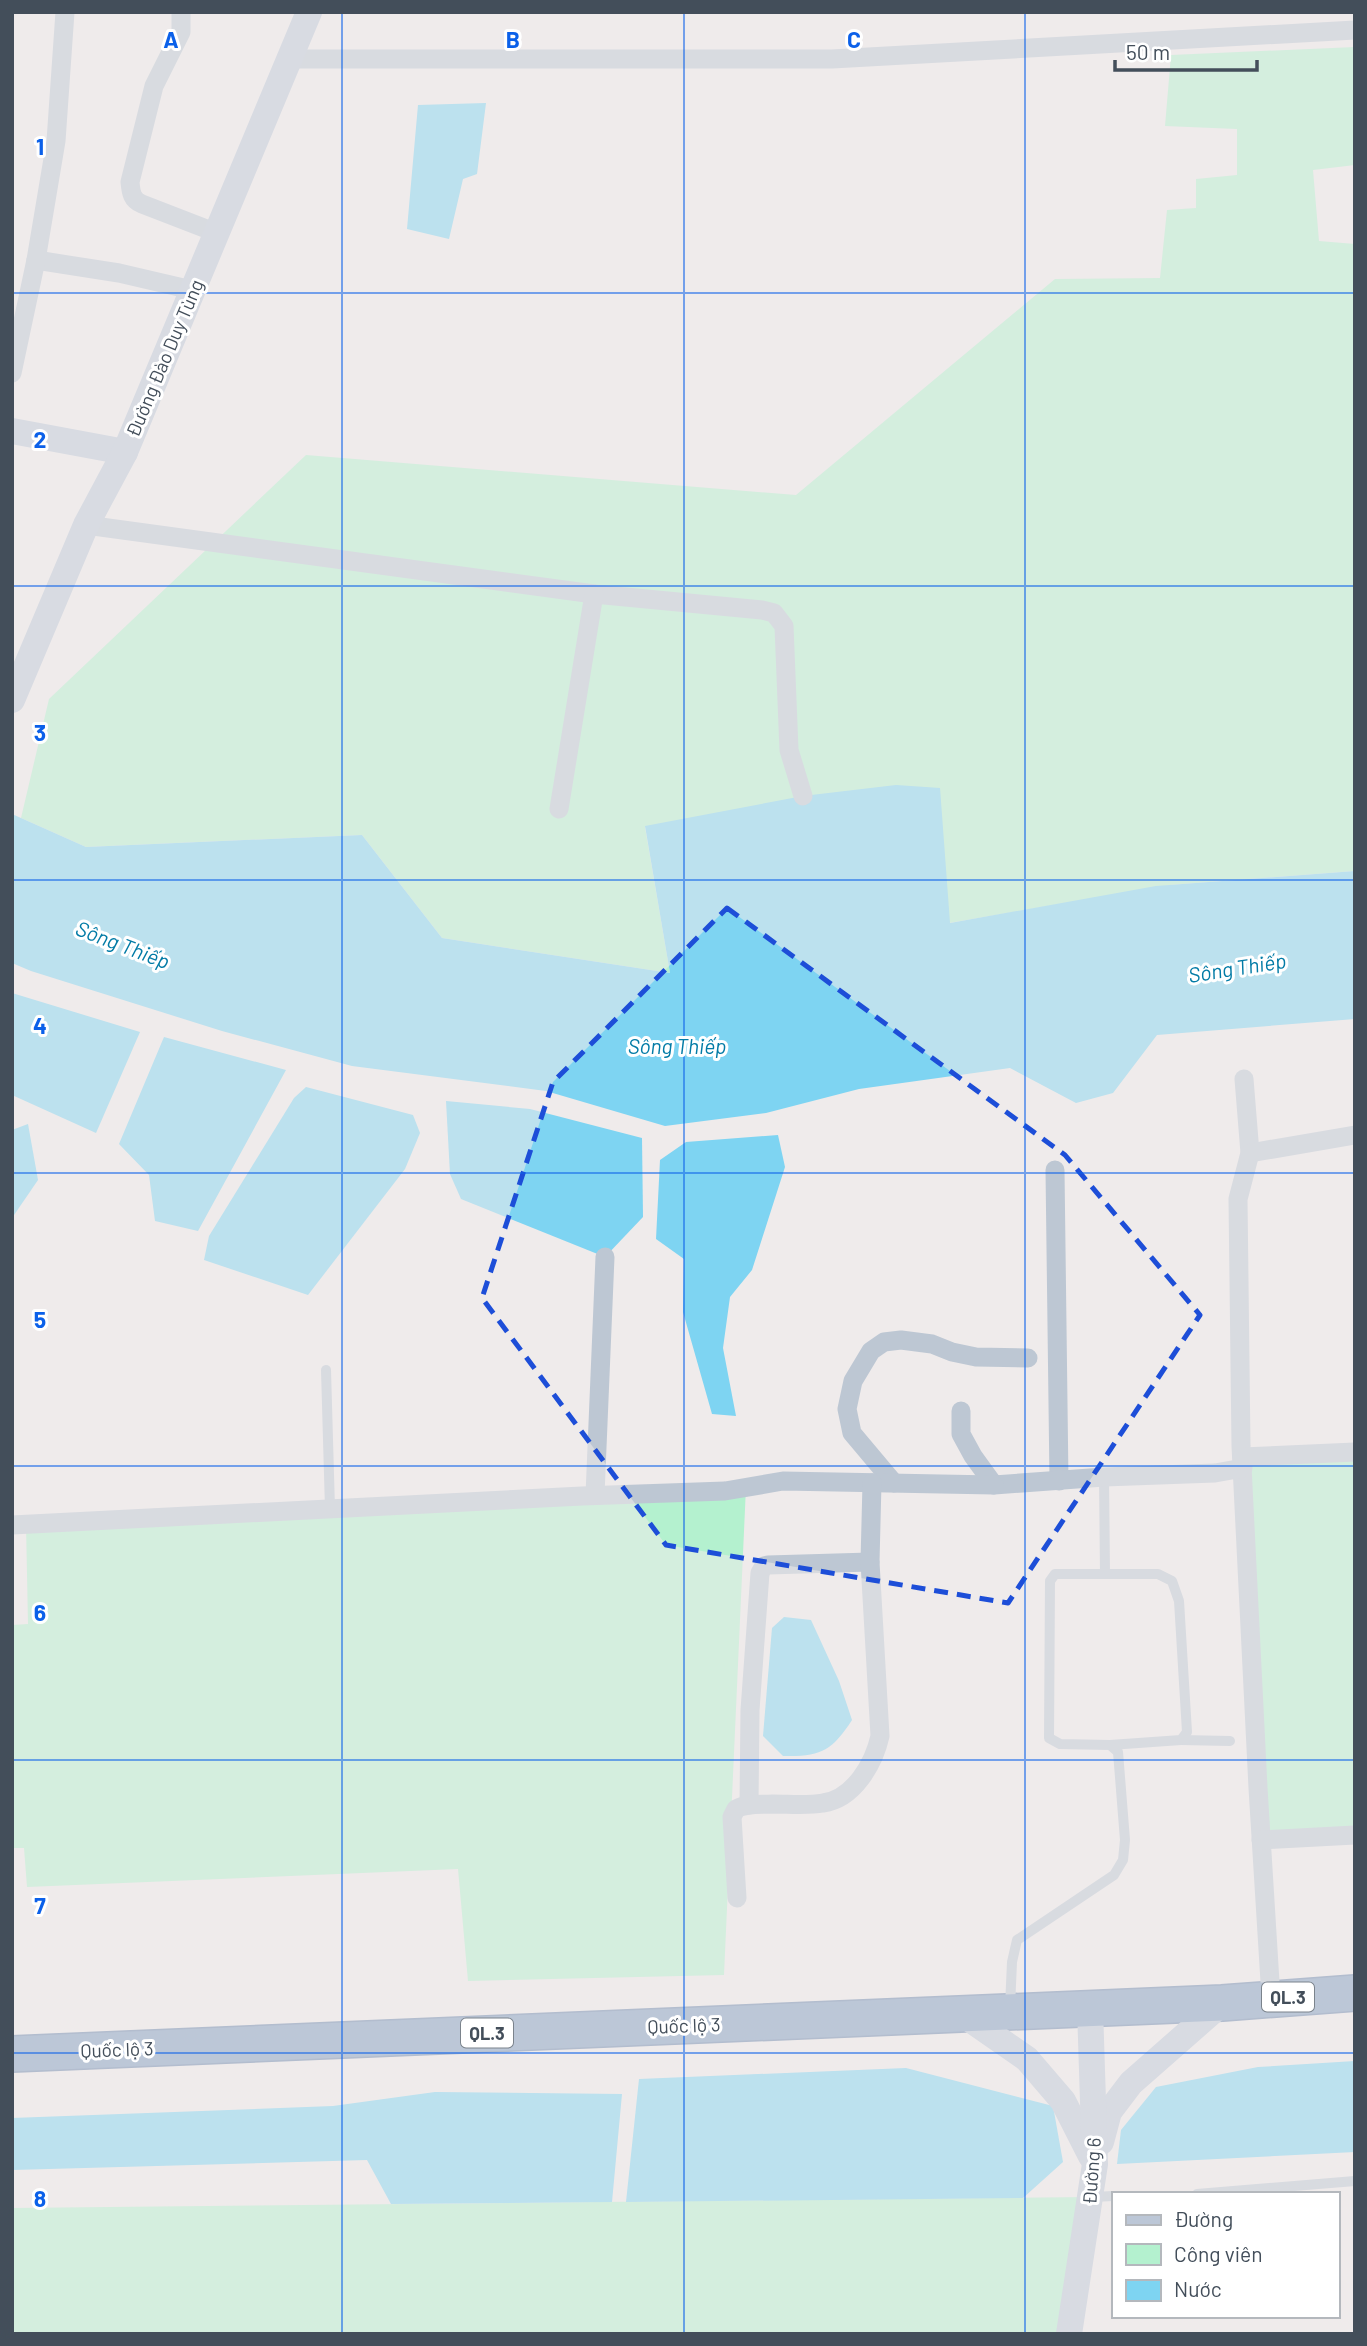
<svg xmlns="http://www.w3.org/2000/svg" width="1367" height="2346" viewBox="0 0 1367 2346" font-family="Barlow,sans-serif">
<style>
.green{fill:#b4f1cf}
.water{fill:#7ed4f2}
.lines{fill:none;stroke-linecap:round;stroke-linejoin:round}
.highway-casing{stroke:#6a85ab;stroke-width:38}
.lane{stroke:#bdc7d3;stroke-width:10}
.street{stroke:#bdc7d3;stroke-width:19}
.secondary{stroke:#bcc7d7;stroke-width:26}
.highway{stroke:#7e9bbf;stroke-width:35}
.marked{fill:none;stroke:#1d4ed8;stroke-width:5;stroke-dasharray:14 9;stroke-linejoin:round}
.grid{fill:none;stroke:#0b60e9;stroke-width:2;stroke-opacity:0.55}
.labels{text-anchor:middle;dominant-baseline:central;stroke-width:6;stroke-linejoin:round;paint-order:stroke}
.shield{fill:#fff;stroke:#7b838c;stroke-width:2}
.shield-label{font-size:18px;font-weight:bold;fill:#434e5a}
.street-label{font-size:19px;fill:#434e5a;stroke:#fff}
.water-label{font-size:21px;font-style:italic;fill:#027ba6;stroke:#fff}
.grid-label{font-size:23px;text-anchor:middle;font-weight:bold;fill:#0b60e9;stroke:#fff;stroke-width:6;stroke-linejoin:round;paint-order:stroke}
</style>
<rect width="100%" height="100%" fill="#efebeb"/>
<!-- green -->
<g class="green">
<path d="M1355 47V165L1313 170 1319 241 1355 244V871L1170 885 949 923 645 827 670 973 442 938 362 835 86 847 21 818 49 699 306 455 796 495 1055 279 1160 278 1167 210 1196 208V179L1237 175V129L1165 126 1171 55Z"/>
<path d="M1355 1452V1837L1261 1840 1242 1457Z"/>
<path d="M746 1487 724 1975 468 1981 458 1869 27 1887 24 1848H12V1625L28 1624 26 1524Z"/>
<path d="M1090 2197 1069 2334H12V2208Z"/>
</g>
<!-- water -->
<g class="water">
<path d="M486 103 477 174 463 179 449 239 407 229 418 105Z"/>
<path d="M896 785 940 788 950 923 1156 886 1355 871V1019L1157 1035 1113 1093 1076 1103 1010 1068 859 1089 766 1113 665 1126 546 1091 352 1066 222 1031 31 971 12 963V814L86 847 362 835 442 938 670 973 645 826 803 796Z"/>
<path d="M12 993 140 1032 96 1133 12 1095Z"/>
<path d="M164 1037 286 1070 198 1231 155 1221 149 1175 119 1144Z"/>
<path d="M306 1087 413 1115 420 1133 405 1169 308 1295 204 1260 209 1236 294 1098Z"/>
<path d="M446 1101 530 1109 642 1138 643 1217 605 1257 461 1199 450 1174Z"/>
<path d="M28 1124 38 1180 12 1218V1130Z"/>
<path d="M778 1135 785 1167 752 1270 730 1297 723 1348 736 1416 712 1414 683 1312 684 1259 656 1239 660 1160 686 1142Z"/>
<path d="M784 1617 811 1620 839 1681 852 1720C832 1751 820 1757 783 1756L763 1736 772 1628Z"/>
<path d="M1355 2061V2152L1117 2164 1121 2130 1156 2087 1258 2067Z"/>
<path d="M906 2068 1053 2106 1063 2162 1023 2198 626 2202 639 2079Z"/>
<path d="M435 2092 622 2094 612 2202 391 2204 367 2160 12 2170V2118L333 2106Z"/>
</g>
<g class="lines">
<defs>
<path id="highway" d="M12 2054 1222 2003 1355 1993"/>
</defs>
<!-- highway casing -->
<use href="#highway" class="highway-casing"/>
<!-- lane -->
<g class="lane">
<path d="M326 1370 330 1509"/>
<path d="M1104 1477 1105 1574"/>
<path d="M1181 1740 1230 1741"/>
<path d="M1010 2007 1012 1962 1017 1940 1114 1875 1123 1860 1125 1840 1118 1752 1110 1745 1060 1744 1049 1738 1050 1581 1055 1574H1158L1172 1581 1179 1601 1187 1732 1181 1740 1110 1745"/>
<path d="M1197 2194 1355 2181"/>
<path d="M1093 2197 1113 2196"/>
</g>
<!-- street -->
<g class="street">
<path d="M181 12V32L154 86 130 182C131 193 132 200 142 204L217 233"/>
<path d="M291 59H832L1355 30"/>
<path d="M36 260 119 273 192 290"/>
<path d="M12 373 36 260 56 141 65 12"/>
<path d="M86 525 594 594 762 610 774 613 784 626 789 750 803 796"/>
<path d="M559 809 594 594"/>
<path d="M1244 1079 1250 1153 1238 1199 1241 1446 1258 1788 1271 1998"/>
<path d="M1250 1153 1355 1135"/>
<path d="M1055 1170 1059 1481"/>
<path d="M961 1411V1434L973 1456 994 1485 1104 1477 1215 1473 1243 1468"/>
<path d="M1242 1457 1355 1452"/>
<path d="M894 1483 852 1433 847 1409 853 1381 871 1351 884 1342 901 1340 932 1344 952 1352 976 1357 1028 1358"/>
<path d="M595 1495 605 1257"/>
<path d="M12 1525 582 1496 725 1491 783 1481 994 1485"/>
<path d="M749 1805 750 1710 760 1573 764 1566 768 1565 870 1562"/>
<path d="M1261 1840 1355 1835"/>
<path d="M737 1898 732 1817 736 1809C747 1803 761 1805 773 1804 789 1804 807 1806 823 1803 854 1799 874 1763 880 1736L870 1562 872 1483"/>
</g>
<!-- secondary -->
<g class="secondary">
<path d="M12 431 125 452"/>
<path d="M12 700 86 525 125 452 309 12"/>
<path d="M961 2013 1027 2059 1063 2101 1091 2156"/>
<path d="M1101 2142 1109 2112 1131 2083 1222 2003"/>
<path d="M1069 2334 1095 2164 1090 2008"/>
</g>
<!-- highway -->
<use href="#highway" class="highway"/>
</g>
<!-- marked area -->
<path d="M0 0H1367V2346H0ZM727 908 1065 1155 1200 1315 1008 1603 666 1545 482 1298 553 1082Z" fill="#efebeb" fill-opacity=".55" fill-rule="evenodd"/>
<path class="marked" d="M727 908 1065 1155 1200 1315 1008 1603 666 1545 482 1298 553 1082Z"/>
<!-- grid -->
<path class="grid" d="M342 12V2334M684 12V2334M1025 12V2334M12 293H1355M12 586H1355M12 880H1355M12 1173H1355M12 1466H1355M12 1760H1355M12 2053H1355"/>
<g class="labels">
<!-- shield labels -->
<g class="shield">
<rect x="1262" y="1982.5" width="52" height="29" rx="5"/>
<rect x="461" y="2018.5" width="52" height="29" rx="5"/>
</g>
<g class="shield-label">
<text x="1288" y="1997">QL.3</text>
<text x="487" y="2033">QL.3</text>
</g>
<!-- street labels -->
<g class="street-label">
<text transform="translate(164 358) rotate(-67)">Đường Đào Duy Tùng</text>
<text transform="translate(684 2025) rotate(-2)">Quốc lộ 3</text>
<text transform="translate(117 2049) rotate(-2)">Quốc lộ 3</text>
<text transform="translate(1091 2171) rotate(-86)">Đường 6</text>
</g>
<!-- water labels -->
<g class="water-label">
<text transform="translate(123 944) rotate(21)">Sông Thiếp</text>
<text transform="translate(1237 967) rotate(-9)">Sông Thiếp</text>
<text x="677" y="1045">Sông Thiếp</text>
</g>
</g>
<g class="grid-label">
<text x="171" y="48">A</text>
<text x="513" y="48">B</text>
<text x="854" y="48">C</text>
<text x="40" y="155">1</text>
<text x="40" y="448">2</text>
<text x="40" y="741">3</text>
<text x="40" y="1034">4</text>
<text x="40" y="1328">5</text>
<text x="40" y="1621">6</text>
<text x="40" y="1914">7</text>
<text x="40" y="2207">8</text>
</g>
<!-- border -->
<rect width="1367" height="2346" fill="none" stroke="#434e5a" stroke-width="28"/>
<!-- legend -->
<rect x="1112" y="2192" width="228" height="126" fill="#ffffff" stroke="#b4b8bd" stroke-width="2"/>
<rect x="1126" y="2215" width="35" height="10" fill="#bcc7d7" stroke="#b4b8bd" stroke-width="2"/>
<text x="1174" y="2227" font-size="21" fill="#434e5a">Đường</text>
<rect x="1126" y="2244" width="35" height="21" fill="#b4f1cf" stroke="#b4b8bd" stroke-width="2"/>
<text x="1174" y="2262" font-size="21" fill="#434e5a">Công viên</text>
<rect x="1126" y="2280" width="35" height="21" fill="#7ed4f2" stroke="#b4b8bd" stroke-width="2"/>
<text x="1174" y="2297" font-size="21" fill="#434e5a">Nước</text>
<!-- scale -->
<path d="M1115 60v10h142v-10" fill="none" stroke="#434e5a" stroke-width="3.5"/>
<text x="1126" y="60" font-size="21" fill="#434e5a" stroke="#ffffff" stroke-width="5" paint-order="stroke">50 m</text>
</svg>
